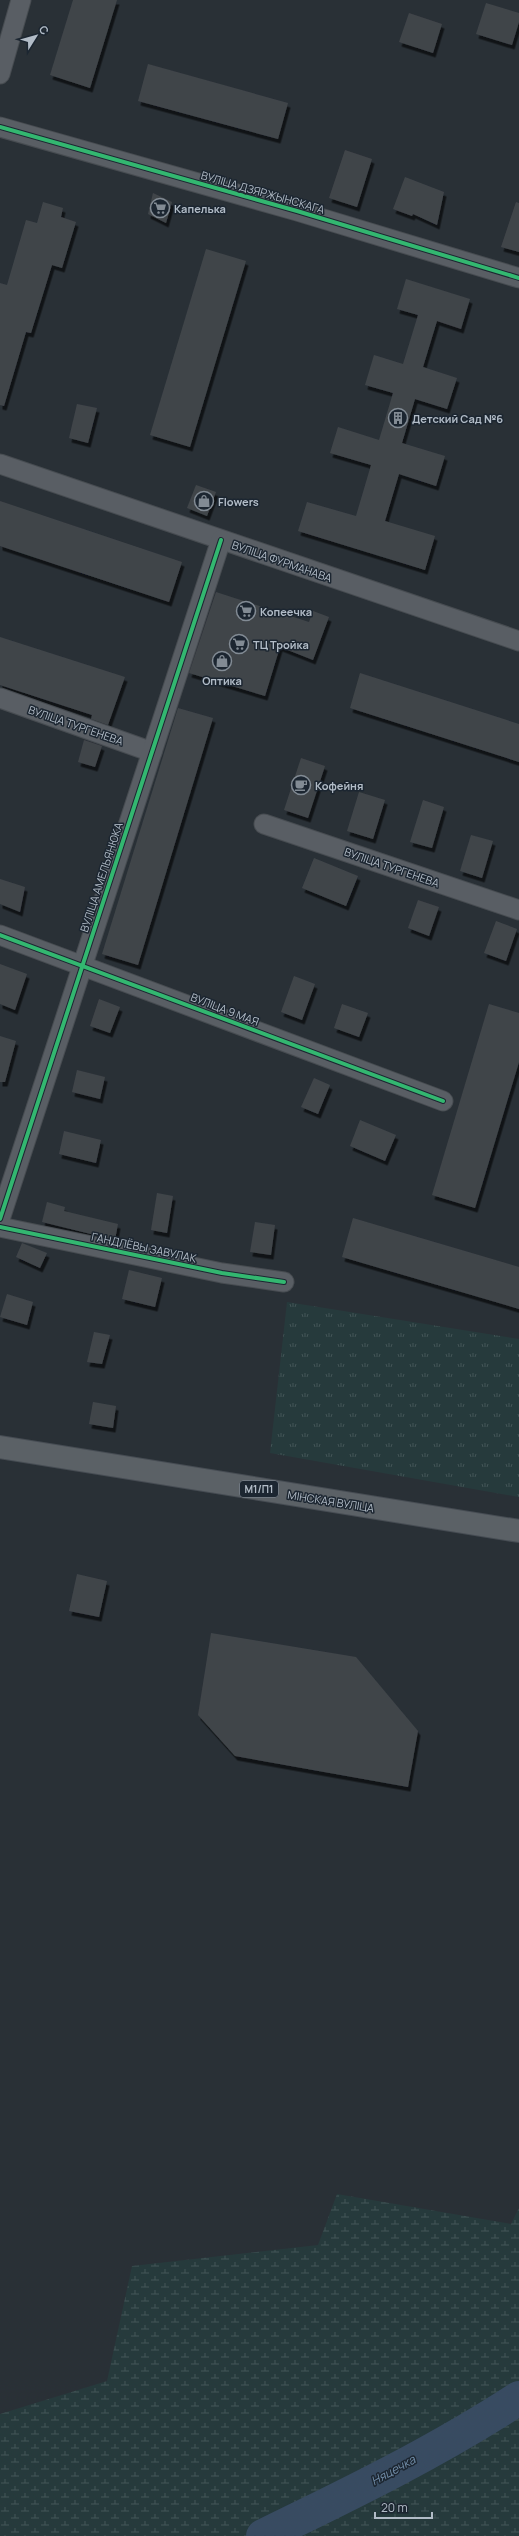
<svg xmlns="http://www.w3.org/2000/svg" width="519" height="2536" viewBox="0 0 519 2536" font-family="Manrope,sans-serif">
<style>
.wetland{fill:url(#wetland-marsh)}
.park{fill:url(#park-tufts)}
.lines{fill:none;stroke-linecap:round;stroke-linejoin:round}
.river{stroke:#384b61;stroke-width:34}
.building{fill:#40454a;filter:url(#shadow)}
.minor-casing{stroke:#474c51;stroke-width:21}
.major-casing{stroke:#464c53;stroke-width:24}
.minor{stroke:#595e64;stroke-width:19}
.major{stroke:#5b6166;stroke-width:22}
.cycleway-casing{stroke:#1c2631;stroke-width:6}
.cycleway{stroke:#33b770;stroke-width:4}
.labels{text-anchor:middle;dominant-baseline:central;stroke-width:3;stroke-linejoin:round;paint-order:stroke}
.shield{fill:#1c2631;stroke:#858f9a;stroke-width:1}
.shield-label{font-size:10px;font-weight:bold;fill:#b2bcc7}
.street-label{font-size:11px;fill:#b2bcc7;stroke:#1c2631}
.poi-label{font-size:11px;font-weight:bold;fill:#b2bcc7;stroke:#1c2631;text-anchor:start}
.water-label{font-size:12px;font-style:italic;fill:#738faa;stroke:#1c2631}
</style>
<defs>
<pattern id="wetland-marsh" width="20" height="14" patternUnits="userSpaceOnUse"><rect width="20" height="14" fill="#263a3c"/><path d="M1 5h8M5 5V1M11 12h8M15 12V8" fill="none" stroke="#435557"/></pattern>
<pattern id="park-tufts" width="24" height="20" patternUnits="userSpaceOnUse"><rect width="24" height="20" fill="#263a3c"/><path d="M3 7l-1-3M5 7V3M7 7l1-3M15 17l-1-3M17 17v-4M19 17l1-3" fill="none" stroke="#435557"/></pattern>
<filter id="shadow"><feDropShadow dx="2.5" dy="4.5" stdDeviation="0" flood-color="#0009"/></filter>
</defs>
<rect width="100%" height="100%" fill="#293036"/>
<!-- wetland -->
<path class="wetland" d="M337 2194 511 2224 519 2208V2536H0V2414L107 2381 132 2266 318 2245Z"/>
<!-- park -->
<path class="park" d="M287 1302 519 1339V1497L270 1453Z"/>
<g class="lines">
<!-- river -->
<path class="river" d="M263 2536C350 2494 438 2451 519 2398"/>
</g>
<!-- building -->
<g class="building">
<path d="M73 0H117L90 88 50 75Z"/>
<path d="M486 3 519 13V22L512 45 476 34Z"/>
<path d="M409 13 442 24 433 53 399 42Z"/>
<path d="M148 64 288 103 278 139 138 101Z"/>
<path d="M345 150 372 159 357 207 329 198Z"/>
<path d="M405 177 444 192 437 225 413 214 412 216 393 209Z"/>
<path d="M153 193 172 202 166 223 148 214Z"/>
<path d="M43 202 63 208 61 217 76 222 62 268 52 265 31 333 26 332 4 406 0 405V283L7 285 26 220 37 223Z"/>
<path d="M516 202 519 203V252L501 247Z"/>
<path d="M206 249 246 261 190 447 150 435Z"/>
<path d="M406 279 470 299 461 329 437 321 423 367 457 378 447 409 415 399 402 443 445 456 436 486 399 474 385 521 435 536 425 570 298 531 307 502 356 516 371 465 330 453 338 427 379 440 393 393 365 385 374 355 403 364 418 315 397 309Z"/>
<path d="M77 404 97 408 88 443 69 438Z"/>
<path d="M196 485 216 492 207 516 187 508Z"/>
<path d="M0 501 182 562 169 602 0 546Z"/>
<path d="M216 592 309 622 313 611 329 617 313 660 280 647 265 696 189 673Z"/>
<path d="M0 637 125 677 108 725 91 719 92 715 0 685Z"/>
<path d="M360 673 519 724V762L350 708Z"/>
<path d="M178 708 213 718 138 965 102 954Z"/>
<path d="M84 740 102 746 95 767 78 762Z"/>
<path d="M301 758 325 766 308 818 284 810Z"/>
<path d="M359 792 385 800 373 839 347 831Z"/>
<path d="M423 800 444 807 432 848 410 842Z"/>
<path d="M471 835 493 841 482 878 460 871Z"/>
<path d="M314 858 358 876 346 906 302 888Z"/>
<path d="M0 879 25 887 20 912 0 904Z"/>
<path d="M418 900 439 907 429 936 408 928Z"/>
<path d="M496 921 517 929 506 961 484 953Z"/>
<path d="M0 964 27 974 15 1010 0 1004Z"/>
<path d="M294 976 315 984 302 1020 281 1012Z"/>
<path d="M99 999 120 1007 110 1033 90 1026Z"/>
<path d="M342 1004 368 1013 359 1037 334 1028Z"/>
<path d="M489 1004 519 1013V1062L475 1208 432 1195Z"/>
<path d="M0 1036 16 1041 5 1082H0Z"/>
<path d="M77 1070 105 1077 100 1099 72 1092Z"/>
<path d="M314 1078 330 1085 318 1114 301 1107Z"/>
<path d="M360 1120 396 1135 385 1161 350 1146Z"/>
<path d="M64 1131 101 1140 96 1163 59 1154Z"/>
<path d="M157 1193 173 1196 167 1233 151 1230Z"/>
<path d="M47 1202 65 1207 64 1211 118 1224 115 1240 42 1222Z"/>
<path d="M353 1218 519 1267V1309L342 1257Z"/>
<path d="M255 1222 275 1225 271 1255 250 1252Z"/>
<path d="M22 1243 47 1253 40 1268 16 1257Z"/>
<path d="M129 1270 162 1278 155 1307 122 1299Z"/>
<path d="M7 1294 33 1302 27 1325 0 1317Z"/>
<path d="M94 1332 110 1335 102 1364 87 1362Z"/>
<path d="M93 1402 116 1406 113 1428 89 1424Z"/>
<path d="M77 1574 107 1581 99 1617 69 1611Z"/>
<path d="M211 1633 356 1657 418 1731 408 1787 235 1756 198 1715Z"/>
</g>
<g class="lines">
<defs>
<g id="minor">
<path d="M0 74 21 0"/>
<path d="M0 127 297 211 519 278"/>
<path d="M0 464 519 641"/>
<path d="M0 698 152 752"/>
<path d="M264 824 519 910"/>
<path d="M0 935 443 1101"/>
<path d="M0 1219 221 540"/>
<path d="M0 1227 222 1273 284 1282"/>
</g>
<path id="major" d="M0 1447 519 1531"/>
</defs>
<!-- minor casing -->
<use href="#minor" class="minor-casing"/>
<!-- major casing -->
<use href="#major" class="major-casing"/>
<!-- minor -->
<use href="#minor" class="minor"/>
<!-- major -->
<use href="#major" class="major"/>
<defs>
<g id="cycleway">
<path d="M0 127 297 211 519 278"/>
<path d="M0 935 443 1101"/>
<path d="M0 1219 221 540"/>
<path d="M0 1227 222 1273 284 1282"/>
</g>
</defs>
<!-- cycleway casing -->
<use href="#cycleway" class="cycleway-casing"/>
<!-- cycleway -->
<use href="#cycleway" class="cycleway"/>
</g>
<!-- icons -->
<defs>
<symbol id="supermarket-ring" viewBox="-11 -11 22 22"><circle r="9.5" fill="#1c2631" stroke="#828b94" stroke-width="1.5"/><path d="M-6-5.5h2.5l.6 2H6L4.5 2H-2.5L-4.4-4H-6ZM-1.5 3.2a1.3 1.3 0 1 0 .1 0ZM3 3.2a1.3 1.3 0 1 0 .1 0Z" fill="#828b94"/></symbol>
<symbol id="building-ring" viewBox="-11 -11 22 22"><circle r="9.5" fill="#1c2631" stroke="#828b94" stroke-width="1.5"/><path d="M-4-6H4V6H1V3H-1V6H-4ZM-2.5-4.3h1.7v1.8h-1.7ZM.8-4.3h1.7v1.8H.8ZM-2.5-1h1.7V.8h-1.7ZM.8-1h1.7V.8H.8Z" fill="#828b94"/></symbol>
<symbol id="shop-ring" viewBox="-11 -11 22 22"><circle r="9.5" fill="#1c2631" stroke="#828b94" stroke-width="1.5"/><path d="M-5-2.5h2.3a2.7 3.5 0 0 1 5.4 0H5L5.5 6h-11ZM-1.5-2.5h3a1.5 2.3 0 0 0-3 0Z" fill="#828b94"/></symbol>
<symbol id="cafe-ring" viewBox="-11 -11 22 22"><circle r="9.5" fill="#1c2631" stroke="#828b94" stroke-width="1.5"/><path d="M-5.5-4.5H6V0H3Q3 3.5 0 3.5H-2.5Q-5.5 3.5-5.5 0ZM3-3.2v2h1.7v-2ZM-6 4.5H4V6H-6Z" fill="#828b94"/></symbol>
</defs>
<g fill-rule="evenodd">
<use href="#supermarket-ring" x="149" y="197" width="22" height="22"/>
<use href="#building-ring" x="387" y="407" width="22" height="22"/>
<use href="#shop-ring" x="193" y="490" width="22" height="22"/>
<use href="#supermarket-ring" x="235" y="600" width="22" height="22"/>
<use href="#supermarket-ring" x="228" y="633" width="22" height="22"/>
<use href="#shop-ring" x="211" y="650" width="22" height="22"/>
<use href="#cafe-ring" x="290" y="774" width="22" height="22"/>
</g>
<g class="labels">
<!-- shield labels -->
<rect class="shield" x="240" y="1481" width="38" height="16" rx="3"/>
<g class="shield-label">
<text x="259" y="1489">М1/П1</text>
</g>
<!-- street labels -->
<g class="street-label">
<text transform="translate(263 192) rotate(16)">ВУЛІЦА ДЗЯРЖЫНСКАГА</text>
<text transform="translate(282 561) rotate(19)">ВУЛІЦА ФУРМАНАВА</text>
<text transform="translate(76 725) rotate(19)">ВУЛІЦА ТУРГЕНЕВА</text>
<text transform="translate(392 867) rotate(19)">ВУЛІЦА ТУРГЕНЕВА</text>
<text transform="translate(101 877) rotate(-72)">ВУЛІЦА АМЕЛЬЯНЮКА</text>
<text transform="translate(225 1009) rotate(21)">ВУЛІЦА 9 МАЯ</text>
<text transform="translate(144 1247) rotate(12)">ГАНДЛЁВЫ ЗАВУЛАК</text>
<text transform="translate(331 1501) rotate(9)">МІНСКАЯ ВУЛІЦА</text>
</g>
<!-- poi labels -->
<g class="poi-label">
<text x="174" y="208">Капелька</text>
<text x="412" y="418">Детский Сад №6</text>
<text x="218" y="501">Flowers</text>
<text x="260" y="611">Копеечка</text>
<text x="253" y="644">ТЦ Тройка</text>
<text x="222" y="680" text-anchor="middle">Оптика</text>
<text x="315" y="785">Кофейня</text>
</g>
<!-- water labels -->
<g class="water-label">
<text transform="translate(393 2470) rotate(-29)">Няцечка</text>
</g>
</g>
<!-- north arrow -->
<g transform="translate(36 36) rotate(53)" stroke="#1c2631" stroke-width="3" paint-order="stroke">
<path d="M0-3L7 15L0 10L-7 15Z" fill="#b2bcc7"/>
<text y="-6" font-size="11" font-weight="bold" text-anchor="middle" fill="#b2bcc7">С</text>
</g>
<!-- scale -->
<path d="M375 2512v6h57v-6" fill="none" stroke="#b2bcc7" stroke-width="2"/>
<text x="381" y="2512" font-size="12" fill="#b2bcc7" stroke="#1c2631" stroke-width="3" paint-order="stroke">20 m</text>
</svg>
